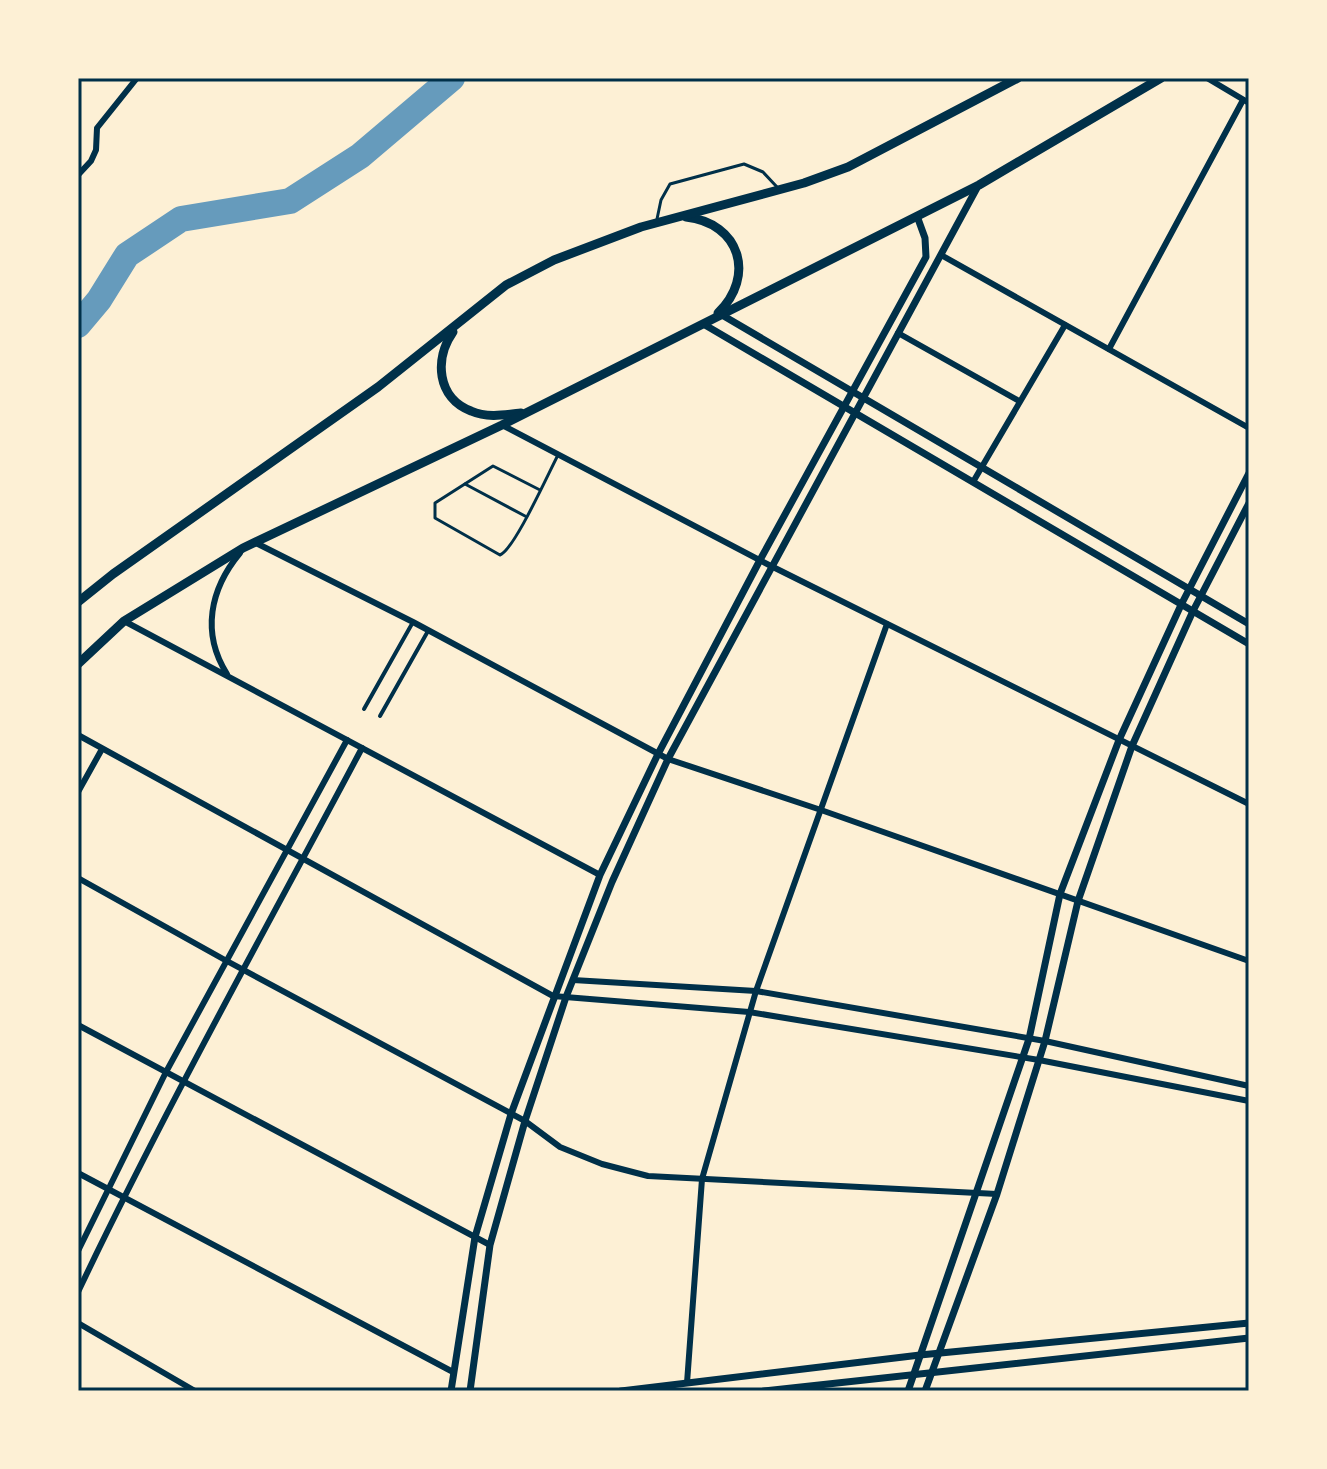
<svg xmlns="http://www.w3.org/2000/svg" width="1327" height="1469" viewBox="0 0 1327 1469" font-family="Commissioner,sans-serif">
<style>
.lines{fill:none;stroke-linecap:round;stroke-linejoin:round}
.river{stroke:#669bbc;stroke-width:26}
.service{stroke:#003049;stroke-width:3}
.pedestrian{stroke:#003049;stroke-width:4}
.minor{stroke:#003049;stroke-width:6}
.tertiary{stroke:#003049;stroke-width:7}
.primary{stroke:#003049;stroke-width:9}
.neatline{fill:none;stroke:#003049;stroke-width:3}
</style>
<rect width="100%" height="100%" fill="#fdf0d5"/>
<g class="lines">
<!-- river -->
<path class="river" d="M78 325 99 300 127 255 181 219 290 201 360 156 452 78"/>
<!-- service -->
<g class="service">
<path d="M657 219 661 200 670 184 744 164 763 172 777 187"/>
<path d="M465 484 525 516"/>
<path d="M540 490 493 466 435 503V518L500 555C514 550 548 474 558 455"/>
</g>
<!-- pedestrian -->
<g class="pedestrian">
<path d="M364 709 413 622"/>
<path d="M380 716 428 631"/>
</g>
<!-- minor -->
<g class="minor">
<path d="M1207 78 1249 103"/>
<path d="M78 175 91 161 96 150 97 128 137 78"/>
<path d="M941 255 1249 428"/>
<path d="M898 333 1019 401"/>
<path d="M1109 349 1243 100"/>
<path d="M502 425 771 566 1249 804"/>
<path d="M973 482 1065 325"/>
<path d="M256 543 413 622 668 759 821 810 1249 961"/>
<path d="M124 621 600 875"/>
<path d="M227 674C201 633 210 589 240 553"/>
<path d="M78 735 553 996 749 1012 1039 1060 1249 1101"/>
<path d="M78 792 102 749"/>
<path d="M78 878 225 960 525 1121 560 1147 602 1164 648 1176 997 1194"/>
<path d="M573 980 756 991 1045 1041 1249 1086"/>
<path d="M78 1025 490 1245"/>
<path d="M78 1173 453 1372"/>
<path d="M78 1251 166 1072 347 740"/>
<path d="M78 1292C166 1107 266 929 362 748"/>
<path d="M78 1323 195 1391"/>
<path d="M687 1383 702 1179 756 991 887 624"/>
</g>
<!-- tertiary -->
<g class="tertiary">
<path d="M722 315 1249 624"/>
<path d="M705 325 1249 644"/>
<path d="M451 1391 475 1237 511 1114 600 875 658 754 760 560 926 257 925 238 917 216"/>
<path d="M470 1391 490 1245 525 1121 566 997 612 882 668 759 978 186"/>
<path d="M621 1391 920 1355 1249 1323"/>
<path d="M764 1391 1249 1338"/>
<path d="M908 1391 1029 1039 1060 894 1119 740 1181 605 1249 473"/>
<path d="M925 1391 997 1194 1045 1041 1078 901 1132 746 1193 611 1249 503"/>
</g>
<!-- primary -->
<g class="primary">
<path d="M686 217C740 223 756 276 718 313"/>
<path d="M453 332C434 359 437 398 471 411 487 418 504 415 521 413"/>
<path d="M78 602 113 574 378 387 506 285 554 260 641 227 804 183 848 167 1018 78"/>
<path d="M78 664 124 621 243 548 502 425 979 185 1161 78"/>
</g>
</g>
<!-- border -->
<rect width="1327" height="1469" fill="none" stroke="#fdf0d5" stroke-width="160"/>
<rect x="80" y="80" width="1167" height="1309" class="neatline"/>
</svg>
